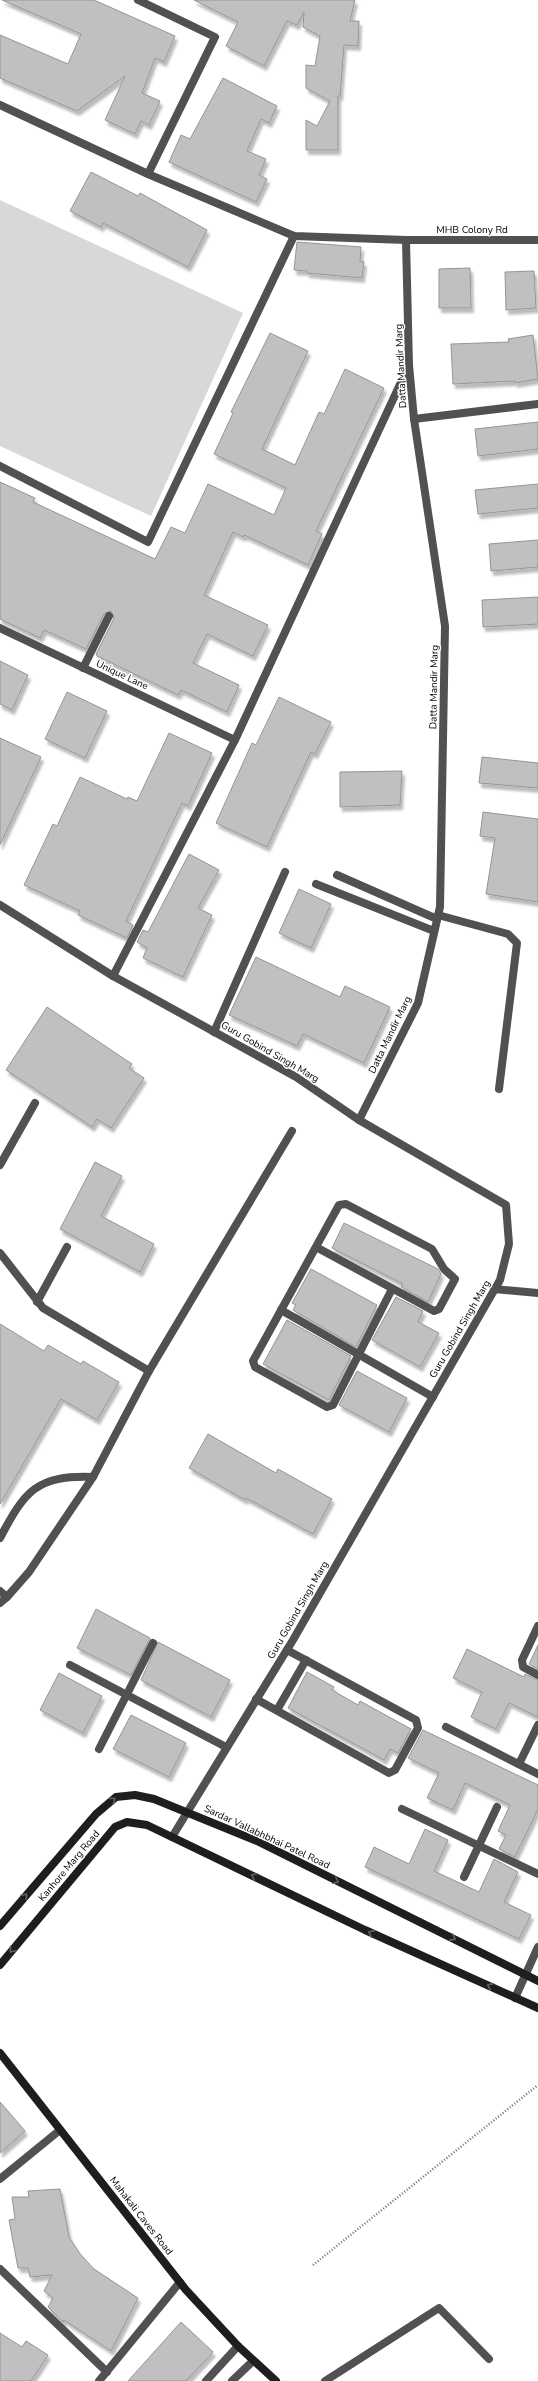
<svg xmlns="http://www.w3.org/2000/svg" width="538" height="2381" viewBox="0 0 538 2381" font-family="'Nunito Sans',sans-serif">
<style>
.green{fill:#d8d8d8}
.building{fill:#c0c0c0;stroke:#959595;filter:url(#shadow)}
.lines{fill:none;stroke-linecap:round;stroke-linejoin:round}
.path{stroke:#737373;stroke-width:2.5;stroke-dasharray:1 2;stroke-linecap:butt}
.service{stroke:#515151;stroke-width:8}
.minor{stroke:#515151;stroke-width:8}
.tertiary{stroke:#515151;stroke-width:8}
.secondary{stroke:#1e1e1e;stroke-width:8}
.oneway{stroke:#626262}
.labels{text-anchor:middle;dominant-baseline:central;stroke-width:3;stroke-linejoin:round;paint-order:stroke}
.street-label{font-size:10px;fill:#000;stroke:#fff}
</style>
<defs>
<filter id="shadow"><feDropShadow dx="2.5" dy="4.5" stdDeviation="1" flood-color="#0004"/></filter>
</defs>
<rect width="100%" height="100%" fill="#fff"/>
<!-- green -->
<path class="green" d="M0 200 243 313 151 516 0 446Z"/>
<!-- building -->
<g class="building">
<path d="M2 0H94L175 36 164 62 155 58 142 93 160 101 149 125 141 121 135 134 105 120 125 76 77 111 0 78V35L68 64 81 34Z"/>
<path d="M194 0H355L350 21H359L358 46 344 45 340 96H338V150H306V120L317 126 330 101 306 88V65L315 66 320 36 303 27 304 12 297 25 287 21 264 66 226 46 238 22Z"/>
<path d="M223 78 277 106 269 123 261 119 247 151 266 159 259 175 267 179 256 202 169 162 181 135 190 139Z"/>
<path d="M91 172 138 196 140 193 207 230 188 267 103 223 101 227 70 211Z"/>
<path d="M297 242 361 247 360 261 364 262 362 278 307 273V271L294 270Z"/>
<path d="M470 268 471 308H439V269Z"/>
<path d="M534 271 536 308 506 310 505 272Z"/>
<path d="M270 333 308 351 262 449 295 465 319 412 324 414 345 369 384 388 316 531 322 534 308 565 244 535 243 537 233 532 204 595 268 625 253 656 207 634 193 663 239 685 227 712 181 690 178 695 97 656 96 654 114 618 111 611 104 614 86 649 44 630 40 638 0 619V482L35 498 33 502 155 559 171 527 185 533 208 484 274 515 286 488 214 454 233 413 231 412Z"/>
<path d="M533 335 538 379 515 383V381L453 384 451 344 509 342 508 339Z"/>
<path d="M538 422V449L478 456 475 429Z"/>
<path d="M538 484V508L478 514 475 490Z"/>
<path d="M538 540V567L491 571 489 544Z"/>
<path d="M538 597V624L483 627 482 600Z"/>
<path d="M0 661 28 675 12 710 0 704Z"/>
<path d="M67 692 107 711 85 758 45 739Z"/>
<path d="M279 697 331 722 315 754 311 752 267 847 216 823 252 743 256 745Z"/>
<path d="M169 733 212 753 188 806 182 803 126 921 133 925 127 938 78 915 80 911 24 885 53 824 57 826 80 777 127 799 128 797 137 801Z"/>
<path d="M0 738 41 757 0 845Z"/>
<path d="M482 757 538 763V788L479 783Z"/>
<path d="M402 771 400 805 340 807V772Z"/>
<path d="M483 812 538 819V902L486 894 495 838 480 836Z"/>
<path d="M189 854 219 870 198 908 212 915 183 977 143 958 147 948 137 942 143 930 148 932Z"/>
<path d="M299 889 331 904 311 948 279 933Z"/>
<path d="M256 957 340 997 345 986 390 1007 364 1063 303 1034 297 1046 229 1015Z"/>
<path d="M47 1007 132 1064 129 1068 144 1078 111 1128 97 1119 92 1127 6 1070Z"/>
<path d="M95 1162 122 1176 101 1216 154 1244 140 1272 60 1229Z"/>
<path d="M344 1223 438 1269 441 1274 428 1302 401 1287 403 1284 332 1248Z"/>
<path d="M311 1269 377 1305 356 1347 293 1310 296 1305 292 1303Z"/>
<path d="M396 1297 423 1311 418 1322 439 1333 420 1367 372 1340Z"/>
<path d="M287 1320 351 1356 329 1400 263 1364Z"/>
<path d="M0 1324 44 1351 48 1345 81 1364 83 1361 119 1382 97 1420 61 1399 0 1504Z"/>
<path d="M357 1371 407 1398 389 1432 339 1405Z"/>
<path d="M208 1434 276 1473 278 1469 332 1499 313 1534 246 1498 245 1500 189 1468Z"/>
<path d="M96 1609 150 1638 131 1675 77 1648Z"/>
<path d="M158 1642 230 1680 211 1717 141 1680Z"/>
<path d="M538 1645V1669L529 1664Z"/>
<path d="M467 1649 524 1677 525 1674 538 1680V1717L509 1703 496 1729 471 1717 482 1692 453 1678Z"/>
<path d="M307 1672 334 1687 332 1690 358 1705 360 1701 411 1729 398 1753 390 1749 384 1760 288 1708Z"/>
<path d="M59 1673 102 1696 83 1733 40 1710Z"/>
<path d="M131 1715 186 1743 169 1777 113 1749Z"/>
<path d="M423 1730 538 1785V1809L515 1857 499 1849 506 1835 498 1831 510 1805 465 1783 453 1810 427 1798 439 1773 408 1758Z"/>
<path d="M425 1829 448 1840 434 1871 479 1892 494 1859 518 1872 504 1902 531 1915 519 1939 365 1867 374 1847 409 1864Z"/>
<path d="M0 2102 25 2131 0 2153Z"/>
<path d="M60 2189 69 2237 80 2254 94 2269 138 2298 111 2351 64 2320 63 2322 48 2307 53 2298 44 2291 52 2275 30 2277 28 2268H18L9 2220 15 2219 12 2197H29L28 2191Z"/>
<path d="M181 2322 213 2352 186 2381H128Z"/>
<path d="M0 2333 22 2347 26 2341 48 2355 31 2381H0Z"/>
</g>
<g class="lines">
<!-- path -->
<path class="path" d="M313 2265 538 2085"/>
<!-- service -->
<g class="service">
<path d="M83 668 109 616"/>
<path d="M337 875 437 919"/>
<path d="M214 1032 285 872"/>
<path d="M0 1165 35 1103"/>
<path d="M0 1253 43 1308 149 1371"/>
<path d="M37 1302 67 1247"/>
<path d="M0 1538C25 1491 36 1475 93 1477L149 1371 292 1131"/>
<path d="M0 1591 7 1597 0 1603"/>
<path d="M7 1597 29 1572 93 1477"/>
<path d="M206 2381 238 2346"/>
</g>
<!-- minor -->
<g class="minor">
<path d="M138 0 215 37 148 174"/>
<path d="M0 105 148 174 294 236 406 240"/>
<path d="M414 419 538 404"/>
<path d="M0 466 148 542 294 236"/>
<path d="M0 628 235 740"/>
<path d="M316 884 434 931"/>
<path d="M438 915 508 934 517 943 499 1089"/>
<path d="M113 976 235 740 409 365"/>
<path d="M316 1247 434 1311 439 1309 455 1279 444 1269 432 1249 346 1204 339 1205 253 1361 255 1367 327 1407 333 1405 392 1289"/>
<path d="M494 1289 538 1293"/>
<path d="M281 1310 433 1397"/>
<path d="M538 1626 522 1660 523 1667 538 1675"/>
<path d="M70 1665 226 1747"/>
<path d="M256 1699 389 1773 395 1770 418 1728 416 1720 287 1650"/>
<path d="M277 1710 306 1660"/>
<path d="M446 1727 538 1774"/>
<path d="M99 1749 153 1643"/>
<path d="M519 1764 538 1725"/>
<path d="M402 1809 538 1874"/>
<path d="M464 1877 497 1807"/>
<path d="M515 1998 538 1947"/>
<path d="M0 2179 60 2130"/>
<path d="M0 2269 107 2372"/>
<path d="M99 2381 180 2282"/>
<path d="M232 2381 253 2361"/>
<path d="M325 2381 439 2308 489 2359"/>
</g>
<!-- tertiary -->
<g class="tertiary">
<path d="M0 905 113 976 296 1077 359 1120 506 1205 509 1244 500 1280 293 1640 172 1837"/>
<path d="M359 1120 418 1003 440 907 445 626 414 419 409 365 406 240H538"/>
</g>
<!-- secondary -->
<g class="secondary">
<path d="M0 1926 96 1814 116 1797 135 1795 154 1799 257 1841 538 1981"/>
<path d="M0 1965 115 1827 127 1822 147 1825 365 1930 538 2008"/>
<path d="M0 2053 186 2290 238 2346 276 2381"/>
</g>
</g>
<!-- one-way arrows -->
<defs><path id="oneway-chevron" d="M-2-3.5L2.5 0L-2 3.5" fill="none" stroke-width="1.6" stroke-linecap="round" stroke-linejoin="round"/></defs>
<g class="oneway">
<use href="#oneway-chevron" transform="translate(113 1800) rotate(-34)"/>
<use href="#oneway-chevron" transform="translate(254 1876) rotate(-154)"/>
<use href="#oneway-chevron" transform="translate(336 1881) rotate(26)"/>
<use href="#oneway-chevron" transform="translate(25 1896) rotate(-49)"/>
<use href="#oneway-chevron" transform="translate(371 1933) rotate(-156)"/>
<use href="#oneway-chevron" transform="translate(453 1938) rotate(26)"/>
<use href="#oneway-chevron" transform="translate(12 1950) rotate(130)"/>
<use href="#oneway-chevron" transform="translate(490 1986) rotate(-156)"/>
</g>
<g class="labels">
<!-- street labels -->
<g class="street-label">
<text x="472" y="230">MHB Colony Rd</text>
<text transform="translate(401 366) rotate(-93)">Datta Mandir Marg</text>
<text transform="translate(122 675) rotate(25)">Unique Lane</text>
<text transform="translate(434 687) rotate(-89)">Datta Mandir Marg</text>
<text transform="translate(390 1035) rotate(-64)">Datta Mandir Marg</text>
<text transform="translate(270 1052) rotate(30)">Guru Gobind Singh Marg</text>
<text transform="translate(460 1329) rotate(-60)">Guru Gobind Singh Marg</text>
<text transform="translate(298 1610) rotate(-60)">Guru Gobind Singh Marg</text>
<text transform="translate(267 1837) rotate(25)">Sardar Vallabhbhai Patel Road</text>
<text transform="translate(69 1866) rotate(-50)">Kanhore Marg Road</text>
<text transform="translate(141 2216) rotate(52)">Mahakali Caves Road</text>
</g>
</g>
</svg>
